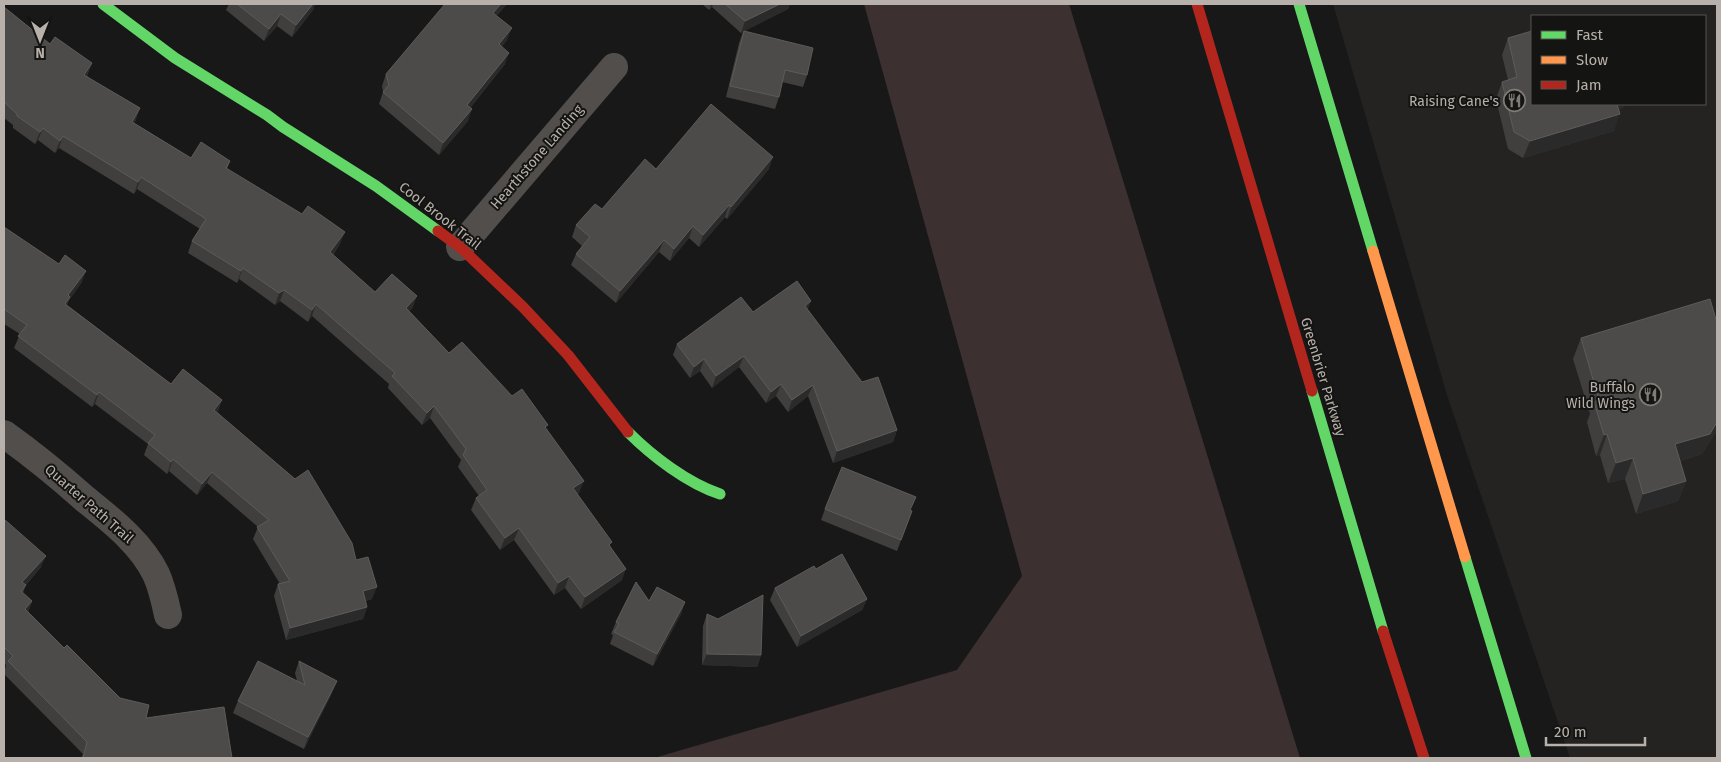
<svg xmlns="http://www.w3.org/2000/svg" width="1721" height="762" viewBox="0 0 1721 762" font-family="'Fira Sans',sans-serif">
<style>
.built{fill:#242322;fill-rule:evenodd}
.water{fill:#3c3130}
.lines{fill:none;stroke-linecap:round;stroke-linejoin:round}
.street{stroke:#514e4c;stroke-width:28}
.fast{stroke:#63d668;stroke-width:11}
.slow{stroke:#ff974d;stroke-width:11}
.jam{stroke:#b3261e;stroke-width:11}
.wall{fill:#403f3e}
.shaded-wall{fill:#2b2a2a}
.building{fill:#4d4b4a;stroke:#5e5b59}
.labels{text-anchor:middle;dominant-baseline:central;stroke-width:4;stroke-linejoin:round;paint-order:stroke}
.poi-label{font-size:14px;fill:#b8b0aa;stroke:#141412;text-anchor:end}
.street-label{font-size:14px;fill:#b8b0aa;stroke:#141412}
</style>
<rect width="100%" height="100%" fill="#181818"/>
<!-- built -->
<path class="built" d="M1333 4H1717V758H1570L1447 395ZM1532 16H1705V104H1532Z"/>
<!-- water -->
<path class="water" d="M864 4H1069L1300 758H654L957 670 1022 576Z"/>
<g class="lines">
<!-- street -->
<g class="street">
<path d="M460 247 614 67"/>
<path d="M4 434C32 454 59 476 85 499 111 520 141 543 156 574 162 587 165 601 168 615"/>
</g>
<!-- fast -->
<g class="fast">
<path d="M103 4 175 58 267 115 283 127 376 186 438 231"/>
<path d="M1299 4 1373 251"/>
<path d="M1312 391 1383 631"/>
<path d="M628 432C652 456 687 483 720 494"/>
<path d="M1465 557 1526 758"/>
</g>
<!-- slow -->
<path class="slow" d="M1373 251 1465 557"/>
<!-- jam -->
<g class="jam">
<path d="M1197 4 1312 391"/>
<path d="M438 231 460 247 523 307 568 355 628 432"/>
<path d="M1383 631 1424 758"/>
</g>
</g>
<!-- wall -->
<g class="wall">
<path d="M229 4H315L313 10 292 37 277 26 264 41 226 10Z"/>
<path d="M507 4 496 16 507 40 502 46 505 64 471 107 468 121 439 155 379 104 383 92 382 86 386 74Z"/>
<path d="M702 4H790L788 9 744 31 807 75 803 87 782 82 779 97 775 109 726 97 739 43 743 32 741 33 712 7 709 10Z"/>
<path d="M4 7 50 44 92 63 87 76 136 120 134 123 191 158 230 161 227 169 340 244 333 255 375 292 413 307 409 311 449 353 512 396 546 430 579 493 577 494 610 546 622 580 581 609 565 588 554 595 514 540 500 550 471 510 476 498 479 496 458 467 461 460 430 418 422 425 388 388 389 384 312 316 308 322 280 301 275 305 239 279 237 283 188 253 192 241 200 229 137 189 134 194 59 148 55 153 38 140 35 144 13 128V125L4 118Z"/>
<path d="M1508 38 1532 104 1624 107 1618 109 1614 131 1523 158 1508 149 1496 99 1502 82 1508 80 1502 55Z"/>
<path d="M656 169H769L727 219 725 217 699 247 689 238 670 261 659 252 616 303 571 265 576 254 582 246 572 237 576 225 602 209Z"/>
<path d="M4 227 82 282 69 300 67 305 171 384 217 412 356 560 372 599 365 601 367 607 363 619 286 640 274 596 278 584H280L253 539 258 527 207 483 197 495 169 471 167 474 144 455 148 444 95 404 92 407 14 348 20 334 4 324Z"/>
<path d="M808 310 897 430 893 442 833 463 808 396 788 412 776 396 766 403 739 367 712 388 700 371 690 378 673 355 677 344 753 312Z"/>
<path d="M1717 323V430L1702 454 1680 461 1686 481 1678 501 1636 514 1625 479 1608 483 1600 455 1596 456 1587 422 1590 414 1573 359 1581 338Z"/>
<path d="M825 509 911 510 912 511 897 551 821 520Z"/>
<path d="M4 519 41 567 26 585 23 593 32 601 28 612 64 648 120 698 146 718 232 758H81L83 754 4 674 6 665 4 663Z"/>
<path d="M816 569 867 599 862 610 797 647 770 600 775 588Z"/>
<path d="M649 601 685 602 681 614 653 666 610 644 613 635 611 634 616 622Z"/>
<path d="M707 614 761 655 757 667 702 665 703 626Z"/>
<path d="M299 661 332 693 304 749 233 713 238 701 297 681 295 673Z"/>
</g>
<!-- shaded-wall -->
<g class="shaded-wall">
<path d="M313 4H315L313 10 292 37 296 25Z"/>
<path d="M501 4H507L489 25 493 13Z"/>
<path d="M711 4H713L712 7 709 10Z"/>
<path d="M780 4H790L788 9 741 33 745 21Z"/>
<path d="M281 14 277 26 264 41 269 29Z"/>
<path d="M512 28 507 40 495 56 499 44Z"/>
<path d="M509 53 505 64 463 117 467 105Z"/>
<path d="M92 63 87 75 79 86 84 75Z"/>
<path d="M1612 104H1626L1624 107 1609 111Z"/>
<path d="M140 108 136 120 128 134 132 122Z"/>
<path d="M472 109 468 121 439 155 443 143Z"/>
<path d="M1620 114 1614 131 1523 158 1530 141Z"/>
<path d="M43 128 38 140 35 144 40 132Z"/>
<path d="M63 136 59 148 55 153 60 141Z"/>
<path d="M773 157 769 169 727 219 731 207Z"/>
<path d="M141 177 137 189 134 194 138 182Z"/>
<path d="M729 205 725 217 699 247 703 235Z"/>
<path d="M693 226 689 238 670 261 674 249Z"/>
<path d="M345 232 340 244 326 264 330 252Z"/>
<path d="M664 240 659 252 616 303 620 291Z"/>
<path d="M243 268 239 279 237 283 241 271Z"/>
<path d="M86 271 82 282 69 300 65 309 60 315 68 295Z"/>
<path d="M284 290 280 301 275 305 279 293Z"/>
<path d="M417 296 413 307 402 320 406 308Z"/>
<path d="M811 301 807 312 805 306Z"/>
<path d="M316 304 312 316 308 322 312 310Z"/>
<path d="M744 356 739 367 712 388 716 376Z"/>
<path d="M704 359 700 371 690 378 694 367Z"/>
<path d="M781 384 776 396 766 403 771 392Z"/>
<path d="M813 385 808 396 788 412 792 400Z"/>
<path d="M99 392 95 404 92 407 97 395Z"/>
<path d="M222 400 218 412 214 410Z"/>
<path d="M434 406 430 418 422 425 427 413Z"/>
<path d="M1717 422V430L1702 454 1667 465 1675 444Z"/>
<path d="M897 430 893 442 833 463 837 451Z"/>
<path d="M1607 434 1600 455 1596 456 1604 435Z"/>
<path d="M1633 458 1625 479 1608 483 1616 463Z"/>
<path d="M173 459 169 471 167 474 171 462Z"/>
<path d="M212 472 207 483 197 495 202 484Z"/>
<path d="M584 481 579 493 569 500 573 488Z"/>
<path d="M1686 481 1678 501 1636 514 1643 494Z"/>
<path d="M519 528 514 540 500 550 505 538Z"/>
<path d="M46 556 41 567 18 594 22 582Z"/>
<path d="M626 569 622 580 581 609 585 597Z"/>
<path d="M569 576 565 588 554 595 558 583Z"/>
<path d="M377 587 372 599 358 603 363 591Z"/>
<path d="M867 599 862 610 797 647 801 636Z"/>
<path d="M32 601 28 613 25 609Z"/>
<path d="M685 602 681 614 653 666 657 654Z"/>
<path d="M367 607 363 619 286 640 290 628Z"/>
<path d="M707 654 761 655 757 667 702 665Z"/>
<path d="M337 681 332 693 304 749 308 737Z"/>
</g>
<!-- building -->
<g class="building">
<path d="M237 4H313L296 25 281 14 269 29Z"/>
<path d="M445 4H501L493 13 512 28 499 44 509 53 467 105 472 109 443 143 383 92 389 85 386 74Z"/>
<path d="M725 4H780L745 21Z"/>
<path d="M4 7 50 44 55 37 92 63 84 75 140 108 132 122 191 158 201 142 230 161 226 168 302 214 308 206 345 232 330 252 375 292 392 274 417 296 406 308 449 353 462 342 512 396 522 389 548 425 545 427 584 481 573 488 612 542 609 545 626 569 585 597 569 576 558 583 519 528 505 538 476 498 487 490 463 455 466 449 434 406 427 413 392 376 395 373 316 304 312 310 284 290 279 293 243 268 241 271 192 241 206 219 141 177 138 182 63 136 60 141 43 128 40 132 17 116V114L4 102Z"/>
<path d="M744 31 813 48 807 75 785 70 779 97 730 86Z"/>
<path d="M1532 31V104H1617L1620 114 1530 141 1514 132 1502 82 1517 77 1508 38Z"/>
<path d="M711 104 773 157 731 207 729 205 703 235 693 226 674 249 664 240 620 291 576 254 590 237 576 225 595 204 602 209 645 159 656 169Z"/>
<path d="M4 227 59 264 65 255 86 271 68 295 70 297 65 304 171 384 183 369 222 400 214 410 295 479 308 470 352 543 356 560 368 557 377 587 363 591 367 607 290 628 278 584 290 581 257 527 269 520 212 472 202 484 173 459 171 462 148 443 155 435 99 392 97 395 18 336 27 325 4 309Z"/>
<path d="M797 281 811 301 805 306 862 382 878 377 897 430 837 451 813 385 792 400 781 384 771 392 744 356 716 376 704 359 694 367 677 344 741 297 753 312Z"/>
<path d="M1710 299 1717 323V422L1710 434 1675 444 1686 481 1643 494 1633 458 1616 463 1607 434 1604 435 1594 402 1599 400 1581 338Z"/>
<path d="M842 467 916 497 910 510 912 511 901 540 825 509Z"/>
<path d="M4 519 46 556 22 582 26 585 21 591 32 601 25 609 64 648 67 645 120 698 149 705 146 718 224 707 232 758H83L87 742 8 661 13 656 4 647Z"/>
<path d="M842 554 867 599 801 636 775 588 814 566 816 569Z"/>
<path d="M636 582 649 601 657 587 685 602 657 654 614 632 619 624 616 622Z"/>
<path d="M763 595 761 655 707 654V614L718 619Z"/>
<path d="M258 661 305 685 299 661 337 681 308 737 238 701Z"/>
</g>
<!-- icons -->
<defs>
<symbol id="restaurant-ring" viewBox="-11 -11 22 22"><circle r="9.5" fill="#141412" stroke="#807b77" stroke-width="1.5"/><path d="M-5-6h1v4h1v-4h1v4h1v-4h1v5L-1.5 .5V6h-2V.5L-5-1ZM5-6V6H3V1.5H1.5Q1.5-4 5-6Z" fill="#807b77"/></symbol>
</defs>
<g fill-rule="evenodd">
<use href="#restaurant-ring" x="1502" y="88" width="25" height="25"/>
<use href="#restaurant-ring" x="1638" y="382" width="25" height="25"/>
</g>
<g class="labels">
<!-- poi labels -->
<g class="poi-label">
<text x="1499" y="101">Raising Cane's</text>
<text x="1635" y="387">Buffalo<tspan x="1635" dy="16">Wild Wings</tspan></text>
</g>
<!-- street labels -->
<g class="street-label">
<text transform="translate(537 157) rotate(-49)">Hearthstone Landing</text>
<text transform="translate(440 216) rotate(38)">Cool Brook Trail</text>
<text transform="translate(1323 377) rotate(73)">Greenbrier Parkway</text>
<text transform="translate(89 504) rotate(41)">Quarter Path Trail</text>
</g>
</g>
<!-- border -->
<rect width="1721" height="762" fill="none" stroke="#b8b0aa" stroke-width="10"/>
<!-- legend -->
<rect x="1531" y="15" width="175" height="90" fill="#141412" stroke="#56524f"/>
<rect x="1541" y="31" width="25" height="8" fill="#63d668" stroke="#56524f"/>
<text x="1576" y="40" font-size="15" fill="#b8b0aa">Fast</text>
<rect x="1541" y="56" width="25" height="8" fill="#ff974d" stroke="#56524f"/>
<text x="1576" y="65" font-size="15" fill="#b8b0aa">Slow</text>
<rect x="1541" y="81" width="25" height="8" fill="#b3261e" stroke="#56524f"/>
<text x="1576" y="90" font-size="15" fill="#b8b0aa">Jam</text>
<!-- north arrow -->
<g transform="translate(40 40) rotate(180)" stroke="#141412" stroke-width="4" paint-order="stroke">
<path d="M0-4L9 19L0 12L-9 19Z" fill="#b8b0aa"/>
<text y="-8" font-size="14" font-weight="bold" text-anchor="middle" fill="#b8b0aa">N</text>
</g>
<!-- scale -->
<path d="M1546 737v8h99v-8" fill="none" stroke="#b8b0aa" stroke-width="2.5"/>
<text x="1554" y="737" font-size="15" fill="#b8b0aa" stroke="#141412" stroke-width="4" paint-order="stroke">20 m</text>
</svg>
